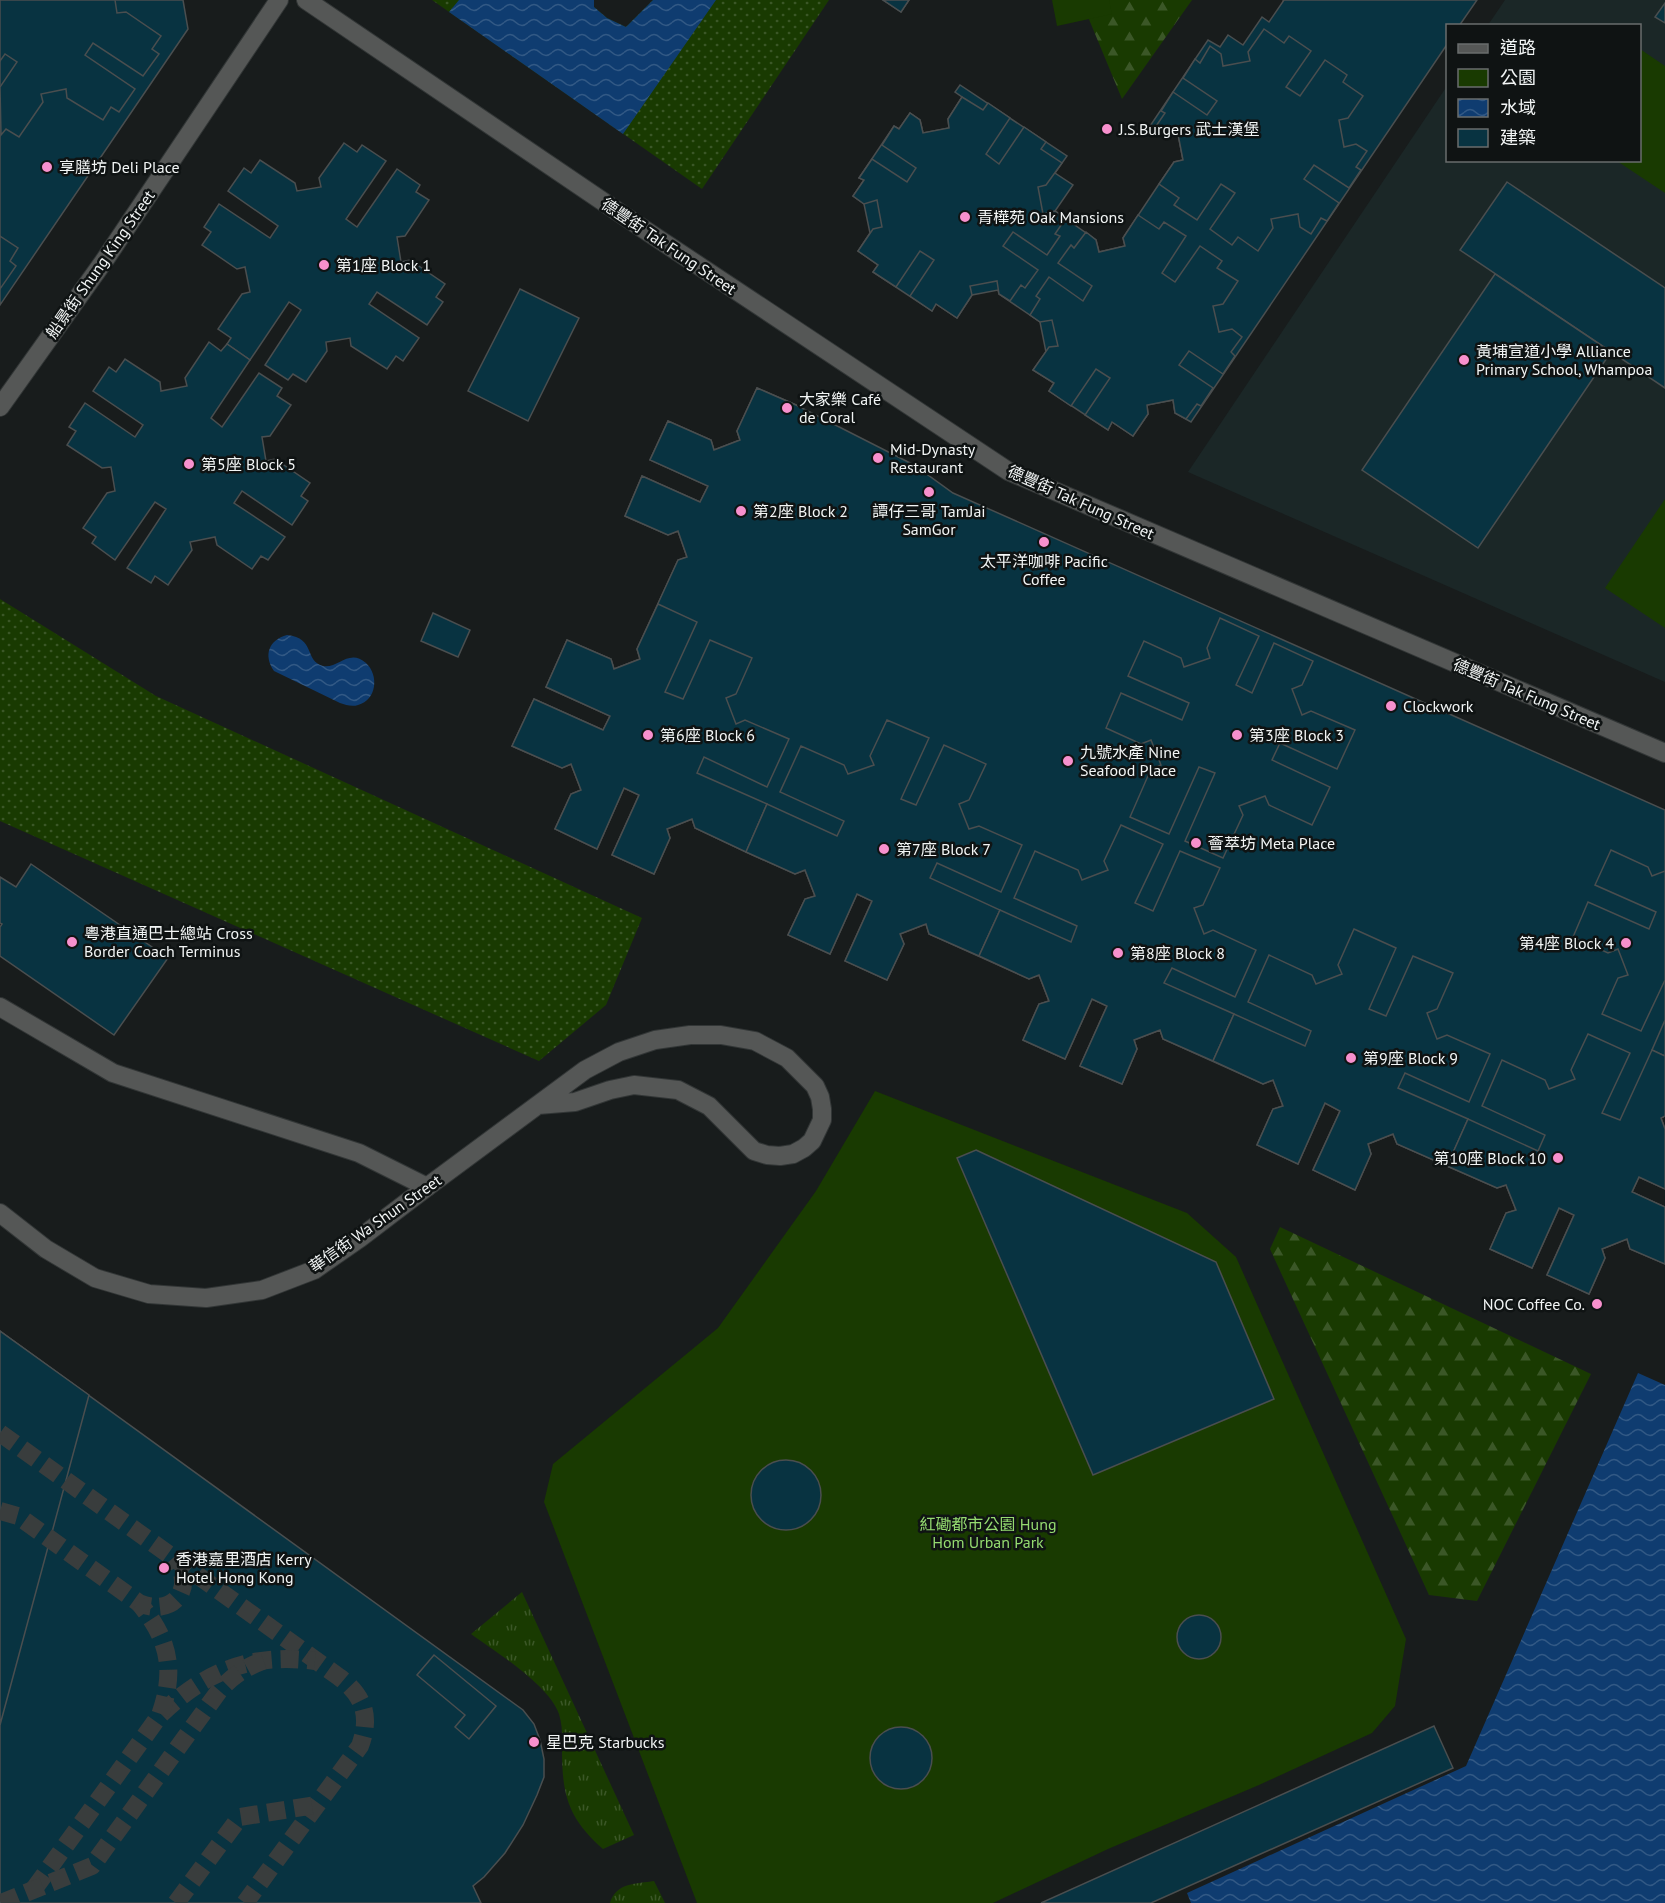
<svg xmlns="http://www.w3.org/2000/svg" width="1665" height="1903" viewBox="0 0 1665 1903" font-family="'PT Sans','Noto Sans TC',sans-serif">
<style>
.built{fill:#1b2727}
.grass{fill:url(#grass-tufts)}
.forest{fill:url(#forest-firs)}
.park{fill:#193a01}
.garden{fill:url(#garden-dots)}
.water{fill:url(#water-waves)}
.building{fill:#083341;stroke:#4a4e4f;stroke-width:1.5}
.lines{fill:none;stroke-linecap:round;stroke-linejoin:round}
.minor-tunnel{stroke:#393d3d;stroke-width:18;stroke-dasharray:18 9;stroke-linecap:butt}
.minor-casing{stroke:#323636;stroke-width:20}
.minor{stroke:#555756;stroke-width:18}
.poi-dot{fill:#f790cd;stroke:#0f1313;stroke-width:2}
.labels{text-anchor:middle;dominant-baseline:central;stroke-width:5;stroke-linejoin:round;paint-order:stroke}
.poi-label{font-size:16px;fill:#f2f5f5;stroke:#0f1313;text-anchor:start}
.street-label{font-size:16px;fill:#f2f5f5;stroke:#0f1313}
.park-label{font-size:16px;fill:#95db70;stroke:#0f1313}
</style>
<defs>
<pattern id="grass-tufts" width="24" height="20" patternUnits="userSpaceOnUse" patternTransform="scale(1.5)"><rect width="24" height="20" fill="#193a01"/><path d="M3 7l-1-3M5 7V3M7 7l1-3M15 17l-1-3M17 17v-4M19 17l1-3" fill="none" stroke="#3b5727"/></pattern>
<pattern id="forest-firs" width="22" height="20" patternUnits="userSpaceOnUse" patternTransform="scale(1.5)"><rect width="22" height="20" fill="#193a01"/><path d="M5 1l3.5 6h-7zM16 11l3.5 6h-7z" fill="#3b5727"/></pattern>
<pattern id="garden-dots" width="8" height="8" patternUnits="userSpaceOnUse" patternTransform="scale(1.5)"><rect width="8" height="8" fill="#193a01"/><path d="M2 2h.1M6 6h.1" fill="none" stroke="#3b5727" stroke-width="1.8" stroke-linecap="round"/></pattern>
<pattern id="water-waves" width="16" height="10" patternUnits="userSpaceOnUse" patternTransform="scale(1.5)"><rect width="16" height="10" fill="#0f3c70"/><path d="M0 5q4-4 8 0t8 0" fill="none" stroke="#325985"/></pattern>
</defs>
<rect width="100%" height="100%" fill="#181c1c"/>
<!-- built -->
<path class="built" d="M1505 0H1665V682L1188 472 1447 86 1448 160H1640V26L1488 25Z"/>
<!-- grass -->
<g class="grass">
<path d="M522 1592 634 1835 603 1849C569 1819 562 1796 562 1751 562 1739 563 1727 559 1714 549 1685 497 1653 471 1634Z"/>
<path d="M654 1881 665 1903H610C616 1882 637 1884 654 1881Z"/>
</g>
<!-- forest -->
<g class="forest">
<path d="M1081 0H1192L1122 99Z"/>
<path d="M1280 1227 1591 1374 1477 1601 1429 1595 1270 1249Z"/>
</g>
<!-- park -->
<g class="park">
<path d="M1052 0H1109L1112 14 1057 26Z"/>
<path d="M1640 49 1665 66V193L1617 161 1640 160Z"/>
<path d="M1665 499V628L1605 588Z"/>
<path d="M875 1091 1187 1213 1236 1257 1406 1639 1395 1706 1372 1733 1259 1785 1108 1849 993 1903H697L544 1502 553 1464 718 1328 816 1191Z"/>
</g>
<!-- garden -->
<g class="garden">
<path d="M432 0H594V7L607 18 626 27 653 0H829L702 189Z"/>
<path d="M0 599 156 696 642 918 606 1005 539 1061 0 821Z"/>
</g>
<!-- water -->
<g class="water">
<path d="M459 0H594V7L607 18 626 27 653 0H716L623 134 449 12Z"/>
<path d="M287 635C316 638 304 661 323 666 338 669 349 648 366 663 379 675 377 700 358 705 352 707 346 705 340 703L274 671C263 655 269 640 287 635Z"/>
<path d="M1638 1373 1665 1385V1903H1191L1187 1893 1466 1766Z"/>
</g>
<!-- building -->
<g class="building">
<path d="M0 0H183L188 29 0 305Z"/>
<path d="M0 0H115L117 13 126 12 161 36 152 49 159 54 143 76 93 43 85 55 135 89 119 112 111 107 103 120 67 98 66 89 41 94 43 102 19 137 6 129 1 135 0 87 17 62 5 54 0 61Z"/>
<path d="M883 0H909L901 12Z"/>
<path d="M883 0H909L901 12Z"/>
<path d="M1284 0H1434L1463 19 1459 26H1448V36L1446 35 1435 50 1425 44 1422 31 1396 36 1398 45 1383 67 1362 54 1357 61 1335 46 1359 9 1346 0 1321 36 1298 22 1304 14 1283 1Z"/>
<path d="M1284 0H1477L1459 26H1448V43L1191 422 1175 413 1173 400 1147 405 1148 414 1133 436 1112 422 1108 430 1049 391 1054 383 1033 370 1046 352 1040 322 999 294 998 290 972 295 957 318 936 304 932 311 873 272 878 265 858 251 870 233 864 204 853 196 864 180 859 178 894 126 899 129 910 113 920 120 923 133 949 128 948 119 962 97 955 92 960 85 1067 156 1055 173 1073 185 1055 211 1096 240 1099 252 1125 246 1123 238 1159 184 1174 162 1183 160 1178 134 1165 136 1150 126 1208 40 1220 47 1228 35 1243 45 1262 17 1269 22Z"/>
<path d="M1665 3V23L1655 17Z"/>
<path d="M1264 29 1284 43 1289 36 1311 51 1286 87 1300 96 1325 60 1347 75 1343 82 1363 96 1348 118 1339 120 1344 147 1356 144 1367 151 1356 167 1361 170 1349 188 1314 165 1304 179 1339 203 1327 221 1321 218 1311 234 1300 227 1298 214 1271 219 1273 228 1258 251 1238 237 1232 245 1210 229 1235 193 1221 184 1197 220 1174 205 1179 198 1159 184 1174 162 1183 160 1178 134 1165 136 1154 129 1165 113 1161 111 1173 92 1207 115 1217 101 1183 78 1195 59 1200 63 1210 46 1221 54 1223 66 1250 61 1248 52Z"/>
<path d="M962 97 983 110 988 103 1010 118 986 154 999 164 1024 127 1046 142 1041 149 1062 163 1046 185 1038 187 1043 214 1055 211 1066 218 1055 234 1060 236 1047 255 1013 232 1003 246 1038 270 1025 288 1021 285 1010 301 999 294 997 281 970 286 972 295 957 318 936 304 932 311 910 296 934 260 920 251 896 287 873 272 878 265 858 251 873 229 882 227 877 200 864 204 853 196 864 180 859 178 872 159 907 182 916 168 882 145 894 126 899 129 910 113 920 120 923 133 949 128 948 119Z"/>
<path d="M344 143 357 152 362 145 386 161 346 219 357 227 397 169 420 185 416 192 429 200 405 236 397 237 401 262 410 260 445 284 436 297 443 302 427 325 377 292 369 304 419 338 403 361 396 356 387 369 351 346 350 338 326 342 327 351 306 382 293 374 288 380 265 365 301 310 289 302 250 360 227 344 231 338 218 329 242 294 250 292 245 267 237 269 202 245 211 232 204 227 219 204 270 238 278 226 228 191 244 168 251 173 260 160 295 183 297 191 321 187 319 178Z"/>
<path d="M1507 182 1665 288V388L1460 250Z"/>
<path d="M1138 215 1159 229 1164 222 1186 236 1162 273 1175 282 1200 246 1222 261 1217 268 1238 281 1223 304 1213 306 1219 332 1232 329 1242 337 1231 352 1235 356 1223 374 1189 351 1179 365 1213 388 1201 406 1197 404 1186 419 1175 413 1173 400 1147 405 1148 414 1133 436 1112 422 1108 430 1085 415 1110 378 1096 369 1071 406 1049 391 1054 383 1033 370 1049 347 1058 346 1052 320 1040 322 1030 315 1040 299 1036 296 1049 277 1083 301 1092 286 1058 263 1071 245 1074 248 1086 232 1096 240 1099 252 1125 246 1123 238Z"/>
<path d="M0 236 18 248 10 261 16 266 0 289Z"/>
<path d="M1495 274 1611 352 1478 548 1362 470Z"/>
<path d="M520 289 579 318 528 421 468 391Z"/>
<path d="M209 342 221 351 227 344 250 360 211 418 222 427 259 373 282 388 277 396 291 405 270 436 262 437 266 461 275 459 310 483 301 496 308 501 292 525 242 491 234 503 285 537 268 560 261 556 252 569 217 545 215 537 190 542 192 550 168 585 155 576 151 583 127 568 166 509 155 502 115 560 92 543 96 537 83 528 107 493 115 491 111 467 102 468 67 445 76 431 69 427 85 403 135 437 143 425 93 391 109 367 116 372 125 359 160 382 161 391 187 386 185 378Z"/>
<path d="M757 388 796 405 765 473 781 480 806 424 845 441 828 477 819 481 829 507 838 503 875 520 859 554 798 527 790 543 851 571 835 605 799 589 796 580 770 589 773 599 757 635 717 617 743 561 728 554 697 622 658 604 678 560 687 557 678 531 668 535 625 516 642 476 700 502 708 486 650 460 668 421 711 440 714 450 740 440 737 431Z"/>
<path d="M757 388 796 405 914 465 953 493 1665 810V1116L1661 1118 1665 1129V1189L1639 1177 1632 1192 1665 1207V1264L1630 1249 1627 1239 1602 1249 1605 1258 1589 1294 1547 1275 1574 1215 1559 1208 1532 1268 1490 1249 1506 1213 1516 1210 1506 1185 1497 1188 1397 1144 1393 1134 1368 1144 1371 1154 1355 1190 1313 1170 1340 1111 1325 1103 1298 1164 1257 1145 1273 1109 1283 1106 1273 1080 1263 1084 1163 1039 1160 1030 1134 1040 1137 1049 1122 1084 1080 1066 1107 1006 1092 999 1065 1059 1023 1040 1039 1004 1049 1001 1039 975 1029 979 929 934 926 924 900 934 904 944 887 980 845 961 872 901 857 894 830 954 788 935 805 899 815 896 805 870 795 874 746 852 695 828 692 819 667 829 670 838 654 874 612 855 639 795 624 788 597 849 555 829 571 794 581 790 571 764 562 768 512 746 534 699 603 730 610 716 546 687 567 640 611 659 614 669 640 659 637 649 678 560 687 557 678 531 668 535 625 516 642 476 700 502 708 486 650 460 668 421 711 440 714 450 740 440 737 431Z"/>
<path d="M658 604 697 622 665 692 683 699 710 640 752 658 736 694 726 698 736 724 745 720 789 739 767 787 704 757 697 773 767 804 746 852 695 828 692 819 667 829 670 838 654 874 612 855 639 795 624 788 597 849 555 829 571 794 581 790 571 764 562 768 512 746 534 699 603 730 610 716 546 687 567 640 611 659 614 669 640 659 637 649Z"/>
<path d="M433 613 470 630 458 657 421 641Z"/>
<path d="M1220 618 1259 636 1236 685 1252 693 1274 643 1313 661 1302 685 1292 689 1302 715 1311 711 1355 730 1337 769 1280 743 1272 760 1330 787 1312 825 1269 805 1265 796 1239 806 1243 815 1223 858 1185 841 1215 773 1199 767 1169 834 1130 817 1151 769 1161 765 1151 740 1141 744 1106 728 1121 693 1182 720 1189 703 1128 676 1144 641 1181 658 1184 667 1210 658 1207 648Z"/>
<path d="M887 720 929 738 901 799 916 805 944 745 986 764 969 800 959 804 969 829 979 826 1022 845 1001 892 937 863 930 878 1000 910 979 956 929 934 926 924 900 934 904 944 887 980 845 961 872 901 857 894 830 954 788 935 805 899 815 896 805 870 795 874 746 852 767 804 837 836 844 821 780 792 801 746 844 765 848 774 874 765 870 756Z"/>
<path d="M1121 825 1163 844 1135 903 1153 911 1180 851 1220 868 1203 905 1194 908 1204 934 1213 930 1256 950 1235 997 1172 968 1164 983 1234 1014 1213 1061 1163 1039 1160 1030 1134 1040 1137 1049 1122 1084 1080 1066 1107 1006 1092 999 1065 1059 1023 1040 1039 1004 1049 1001 1039 975 1029 979 979 956 1000 910 1071 942 1077 926 1014 898 1035 851 1078 870 1082 880 1108 870 1104 861Z"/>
<path d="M1611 850 1648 867 1652 876 1665 871V980L1641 1031 1602 1014 1618 978 1628 975 1618 949 1608 953 1573 937 1588 902 1649 929 1656 912 1595 885Z"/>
<path d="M31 864 168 958 114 1035 0 956V927L2 924 0 923V877L16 887Z"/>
<path d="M1354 929 1396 948 1369 1009 1386 1016 1413 956 1453 973 1437 1009 1427 1013 1437 1039 1447 1035 1490 1054 1469 1102 1405 1073 1398 1088 1468 1119 1447 1166 1397 1144 1393 1134 1368 1144 1371 1154 1355 1190 1313 1170 1340 1111 1325 1103 1298 1164 1257 1145 1273 1109 1283 1106 1273 1080 1263 1084 1213 1061 1234 1014 1305 1046 1311 1031 1248 1002 1269 955 1312 975 1316 984 1342 974 1338 965Z"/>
<path d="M1665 1020V1056L1652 1050Z"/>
<path d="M1588 1034 1630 1053 1602 1113 1620 1120 1652 1050 1665 1056V1116L1661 1118 1665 1129V1189L1639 1177 1632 1192 1665 1207V1264L1630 1249 1627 1239 1602 1249 1605 1258 1589 1294 1547 1275 1574 1215 1559 1208 1532 1268 1490 1249 1506 1213 1516 1210 1506 1185 1497 1188 1447 1166 1468 1119 1538 1151 1545 1135 1482 1106 1502 1060 1545 1080 1549 1089 1575 1079 1571 1070Z"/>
<path d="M976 1150 1216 1262 1274 1399 1093 1475 957 1158Z"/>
<path d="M0 1331 523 1710 534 1724 540 1740 544 1759V1777L537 1795 523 1825 505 1853 484 1877 473 1886 481 1903H0Z"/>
<path d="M0 1331 89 1395 0 1725Z"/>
<circle cx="786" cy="1495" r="35"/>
<circle cx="1199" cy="1637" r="22"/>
<path d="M434 1655 496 1706 469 1739 455 1727 465 1715 417 1675Z"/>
<path d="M1434 1726 1453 1768 1151 1903H1041Z"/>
<circle cx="901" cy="1758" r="31"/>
</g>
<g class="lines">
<!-- minor-tunnel -->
<g class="minor-tunnel">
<path d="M0 1433 339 1677C364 1696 371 1716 360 1746L245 1903"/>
<path d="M0 1511 18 1516 139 1603C173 1618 198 1587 173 1558"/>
<path d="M161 1714C207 1670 252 1653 315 1661"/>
<path d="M34 1889 160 1715C176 1670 169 1639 139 1603"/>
<path d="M1 1903 92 1866 219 1691C233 1675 246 1667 265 1660"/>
<path d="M176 1903 240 1817 316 1805"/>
</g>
<defs>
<g id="minor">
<path d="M306 0 642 228 1008 471 1665 753"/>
<path d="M0 407 104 261 279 0"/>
<path d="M0 1007 113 1073 359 1153 427 1187"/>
<path d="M0 1213 46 1249 95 1278 149 1294 206 1298 262 1290 314 1270 360 1238 427 1187 585 1070 619 1052 655 1040 690 1035H721L755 1041 787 1058 815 1086 820 1097 822 1109V1120L812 1141 804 1148 793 1154 780 1156 767 1155 754 1151 709 1106 678 1090 634 1085 610 1090 575 1102 538 1105"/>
</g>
</defs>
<!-- minor casing -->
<use href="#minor" class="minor-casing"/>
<!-- minor -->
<use href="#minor" class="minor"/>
</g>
<!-- markers -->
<g class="poi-dot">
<circle cx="1107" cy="129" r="6"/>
<circle cx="47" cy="167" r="6"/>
<circle cx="965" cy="217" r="6"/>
<circle cx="324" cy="265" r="6"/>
<circle cx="1464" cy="360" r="6"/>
<circle cx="787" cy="408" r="6"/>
<circle cx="878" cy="458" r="6"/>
<circle cx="189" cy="464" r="6"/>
<circle cx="929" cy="492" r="6"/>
<circle cx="741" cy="511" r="6"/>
<circle cx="1044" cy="542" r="6"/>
<circle cx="1391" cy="706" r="6"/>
<circle cx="648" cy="735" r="6"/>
<circle cx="1237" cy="735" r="6"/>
<circle cx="1068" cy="761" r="6"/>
<circle cx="1196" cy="843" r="6"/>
<circle cx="884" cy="849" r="6"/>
<circle cx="72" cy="942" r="6"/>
<circle cx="1626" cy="943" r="6"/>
<circle cx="1118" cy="953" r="6"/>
<circle cx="1351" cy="1058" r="6"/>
<circle cx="1558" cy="1158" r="6"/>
<circle cx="1597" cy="1304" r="6"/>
<circle cx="164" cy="1568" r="6"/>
<circle cx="534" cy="1742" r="6"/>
</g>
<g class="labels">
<!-- poi labels -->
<g class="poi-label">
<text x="1119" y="129">J.S.Burgers 武士漢堡</text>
<text x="59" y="167">享膳坊 Deli Place</text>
<text x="977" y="217">青樺苑 Oak Mansions</text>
<text x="336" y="265">第1座 Block 1</text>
<text x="1476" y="351">黃埔宣道小學 Alliance<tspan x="1476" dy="18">Primary School, Whampoa</tspan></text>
<text x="799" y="399">大家樂 Café<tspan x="799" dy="18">de Coral</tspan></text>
<text x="890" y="449">Mid-Dynasty<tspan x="890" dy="18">Restaurant</tspan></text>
<text x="201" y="464">第5座 Block 5</text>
<text x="753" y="511">第2座 Block 2</text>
<text x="929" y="511" text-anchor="middle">譚仔三哥 TamJai<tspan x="929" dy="18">SamGor</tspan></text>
<text x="1044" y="561" text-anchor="middle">太平洋咖啡 Pacific<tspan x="1044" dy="18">Coffee</tspan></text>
<text x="1403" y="706">Clockwork</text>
<text x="660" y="735">第6座 Block 6</text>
<text x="1249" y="735">第3座 Block 3</text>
<text x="1080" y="752">九號水產 Nine<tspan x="1080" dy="18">Seafood Place</tspan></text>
<text x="1208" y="843">薈萃坊 Meta Place</text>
<text x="896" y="849">第7座 Block 7</text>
<text x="84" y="933">粵港直通巴士總站 Cross<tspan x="84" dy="18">Border Coach Terminus</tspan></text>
<text x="1614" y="943" text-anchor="end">第4座 Block 4</text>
<text x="1130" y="953">第8座 Block 8</text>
<text x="1363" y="1058">第9座 Block 9</text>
<text x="1546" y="1158" text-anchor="end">第10座 Block 10</text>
<text x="1585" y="1304" text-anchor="end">NOC Coffee Co.</text>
<text x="176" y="1559">香港嘉里酒店 Kerry<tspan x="176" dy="18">Hotel Hong Kong</tspan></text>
<text x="546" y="1742">星巴克 Starbucks</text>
</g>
<!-- street labels -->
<g class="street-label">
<text transform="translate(669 246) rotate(34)">德豐街 Tak Fung Street</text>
<text transform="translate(100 264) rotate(-55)">船景街 Shung King Street</text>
<text transform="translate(1081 502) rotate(24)">德豐街 Tak Fung Street</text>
<text transform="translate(1527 694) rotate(23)">德豐街 Tak Fung Street</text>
<text transform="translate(375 1223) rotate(-35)">華信街 Wa Shun Street</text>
</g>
<!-- park labels -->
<g class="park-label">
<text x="988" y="1524">紅磡都市公園 Hung<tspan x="988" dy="18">Hom Urban Park</tspan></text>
</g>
</g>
<!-- legend -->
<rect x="1446" y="24" width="195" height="138" fill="#0f1313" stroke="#6a6d6d" stroke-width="1.5"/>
<rect x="1458" y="44" width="30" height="9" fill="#555756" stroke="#6a6d6d" stroke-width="1.5"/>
<text x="1500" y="54" font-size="18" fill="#f2f5f5">道路</text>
<rect x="1458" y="69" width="30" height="18" fill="#193a01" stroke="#6a6d6d" stroke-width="1.5"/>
<text x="1500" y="84" font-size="18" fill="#f2f5f5">公園</text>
<rect x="1458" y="99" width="30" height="18" fill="url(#water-waves)" stroke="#6a6d6d" stroke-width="1.5"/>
<text x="1500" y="114" font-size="18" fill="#f2f5f5">水域</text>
<rect x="1458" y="129" width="30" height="18" fill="#083341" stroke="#6a6d6d" stroke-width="1.5"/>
<text x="1500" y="144" font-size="18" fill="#f2f5f5">建築</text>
</svg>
